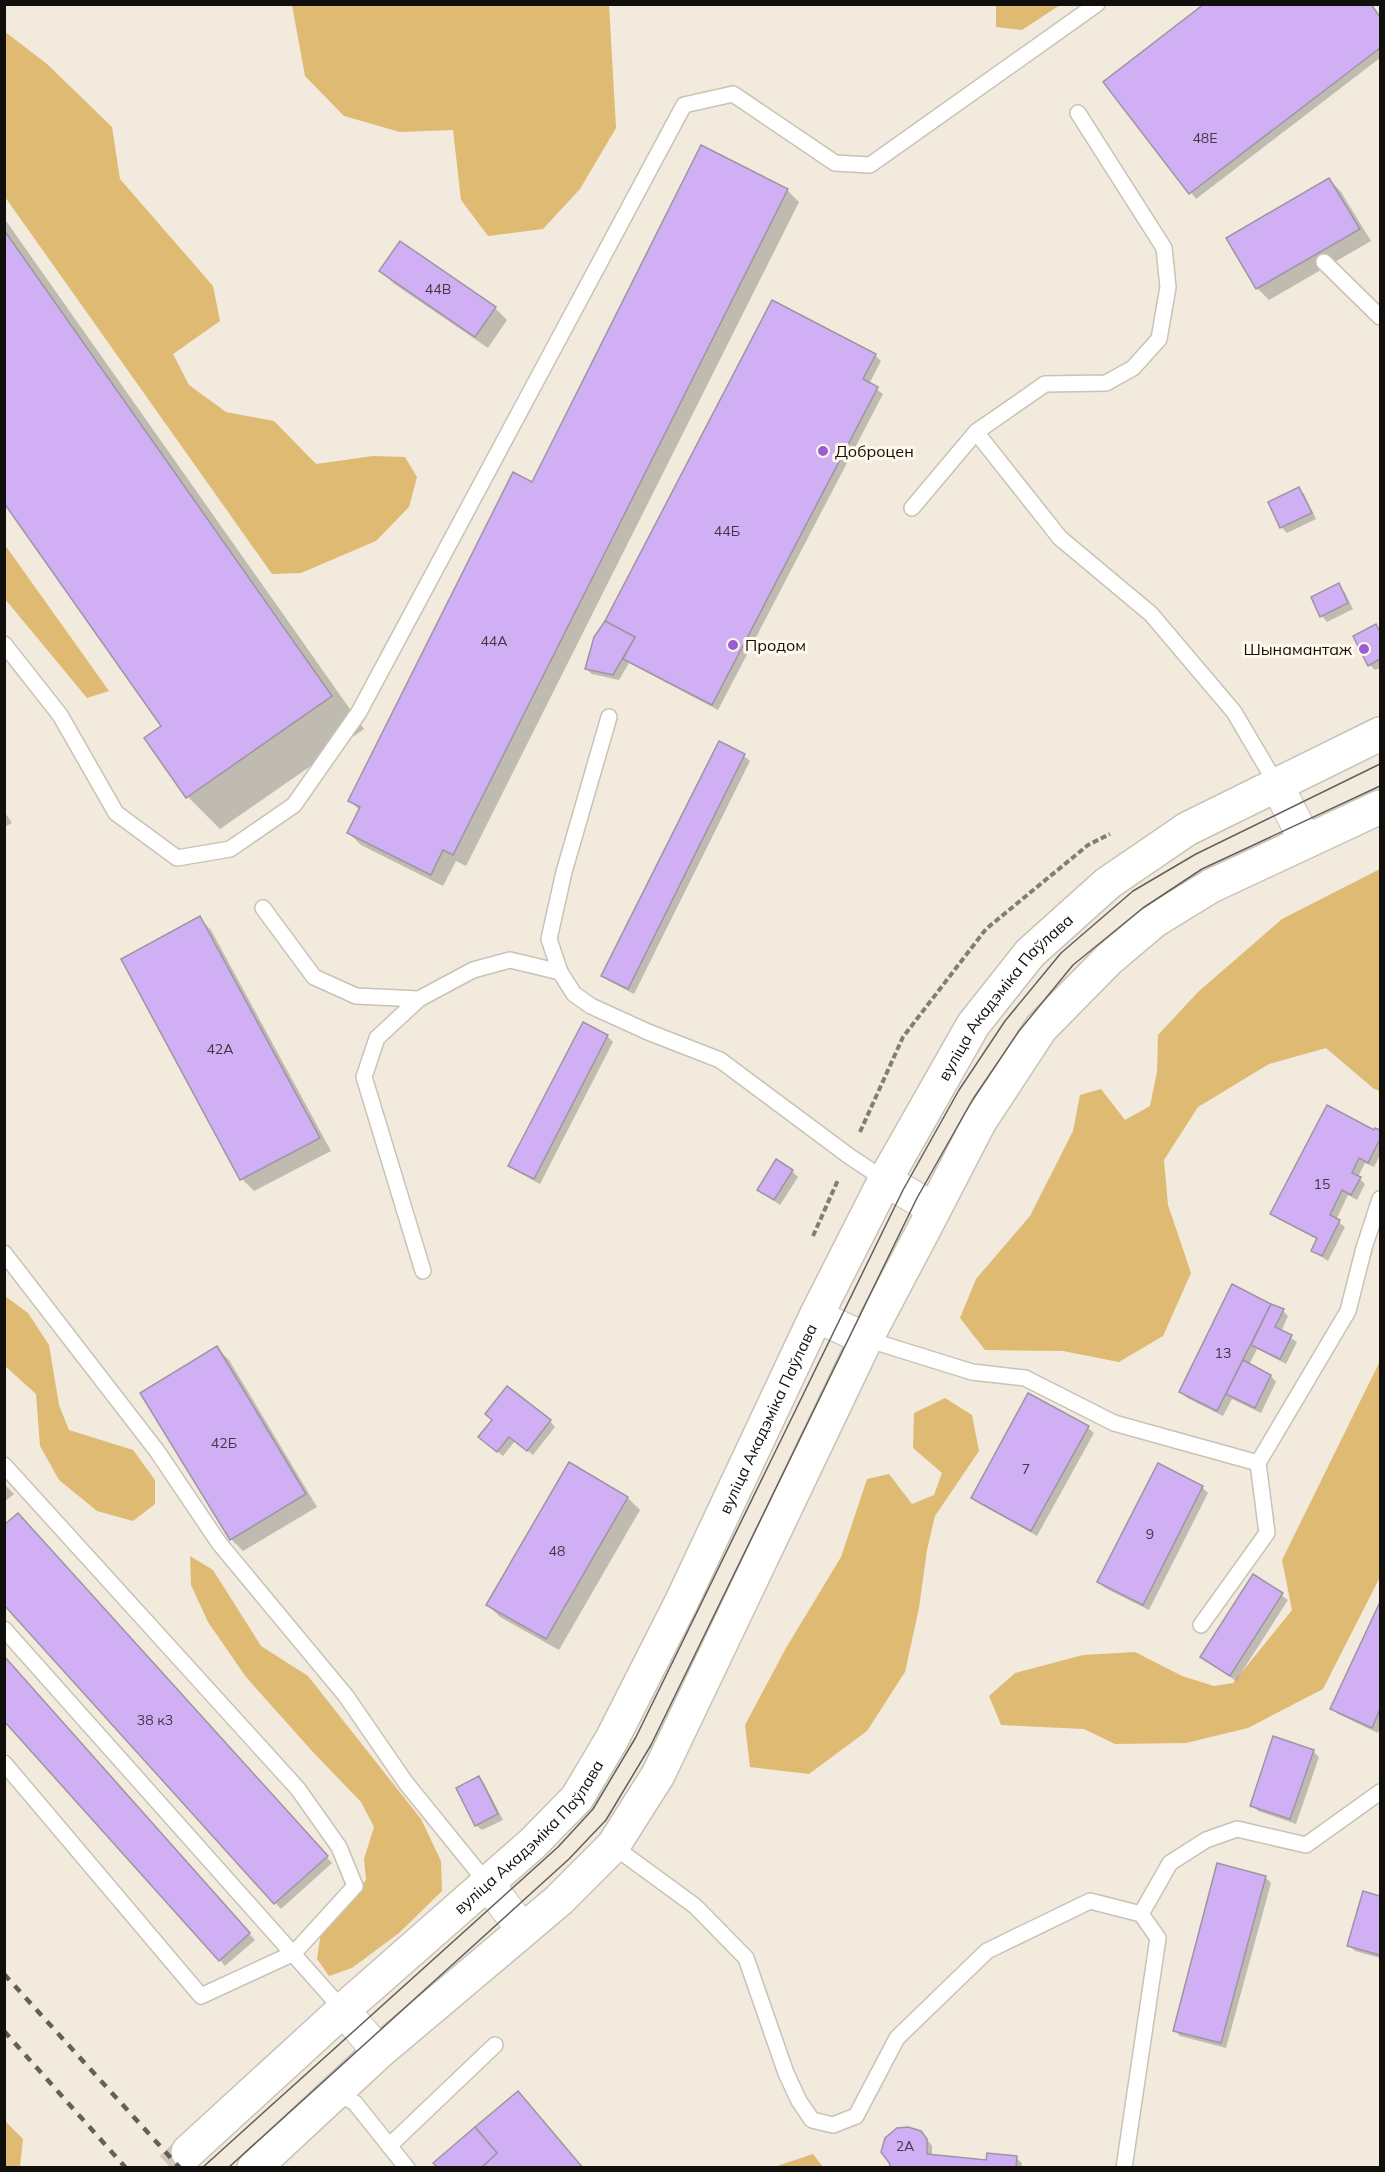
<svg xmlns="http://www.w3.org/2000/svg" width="1385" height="2172" viewBox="0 0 1385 2172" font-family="Mulish,sans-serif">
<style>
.green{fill:#dfba73}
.shadow{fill:#0003}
.building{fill:#d1aff4;stroke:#9b96a2;stroke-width:1.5}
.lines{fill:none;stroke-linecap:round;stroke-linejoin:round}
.secondary-tunnel{stroke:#cfc9be;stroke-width:33;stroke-dasharray:33 16;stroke-linecap:butt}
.service-casing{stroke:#c9c2b6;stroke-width:18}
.minor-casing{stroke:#c9c2b6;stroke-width:34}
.secondary-casing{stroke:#c9c2b6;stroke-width:36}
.path{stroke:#827d75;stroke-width:4;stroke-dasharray:6 3;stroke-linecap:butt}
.service{stroke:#fff;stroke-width:15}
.minor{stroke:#fff;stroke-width:32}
.secondary{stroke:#fff;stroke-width:33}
.tram{stroke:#646059;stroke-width:1.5}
.rail{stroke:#646059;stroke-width:4.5;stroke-dasharray:8 8;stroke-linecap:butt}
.poi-dot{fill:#9c5cd3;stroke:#fff8eb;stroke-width:2}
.labels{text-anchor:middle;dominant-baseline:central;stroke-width:6;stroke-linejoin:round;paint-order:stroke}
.number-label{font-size:14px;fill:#413745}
.poi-label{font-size:16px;fill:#110f0b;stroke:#fff8eb;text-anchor:start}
.street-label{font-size:16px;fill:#110f0b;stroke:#fff8eb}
</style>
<rect width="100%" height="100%" fill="#f1eadd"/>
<!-- green -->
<g class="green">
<path d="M292 5H609L616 128 580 189 543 229 488 236 461 200 453 130 400 132 344 116 305 76Z"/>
<path d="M996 5V4L1060 5 1022 30 996 27Z"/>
<path d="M4 31 47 64 112 127 120 179 213 286 220 321 173 354 189 385 226 412 274 421 316 464 373 456 405 457 417 477 409 507 376 541 301 573 272 574 5 197Z"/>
<path d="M4 545H5L109 691 87 698 5 599Z"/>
<path d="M1380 869V1091L1374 1089 1326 1048 1269 1064 1198 1107 1164 1160 1168 1205 1191 1273 1163 1336 1119 1362 1063 1351 985 1350 960 1318 976 1279 1030 1216 1073 1131 1080 1095 1101 1089 1125 1120 1150 1106 1157 1072 1158 1035 1198 992 1282 919Z"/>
<path d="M5 1296 28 1313 49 1345 59 1405 69 1430 133 1450 155 1480V1504L133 1521 97 1511 59 1480 40 1446 36 1394 5 1366Z"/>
<path d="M1380 1361V1577L1323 1689 1248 1728 1186 1743 1115 1744 1084 1729 1001 1725 989 1696 1015 1673 1083 1655 1135 1652 1182 1676 1214 1686 1233 1683 1292 1610 1282 1560Z"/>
<path d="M945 1398 972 1415 979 1451 935 1516 927 1550 919 1608 905 1672 867 1731 809 1774 750 1767 745 1725 786 1648 841 1557 867 1479 889 1474 912 1504 934 1495 942 1473 913 1448 914 1413Z"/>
<path d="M190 1556 213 1570 261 1646 308 1676 421 1819 441 1861 442 1891 399 1933 352 1968 329 1976 317 1959 321 1932 366 1880 364 1859 374 1827 361 1802 312 1751 246 1677 208 1622 191 1585Z"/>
<path d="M5 2121 23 2139 20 2167H5Z"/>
<path d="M813 2154 823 2167H774Z"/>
</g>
<!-- shadow -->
<g class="shadow">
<path d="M1371 4 1380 17V58L1196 199 1106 82Z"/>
<path d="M1329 179 1341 192 1371 241 1269 300 1257 288Z"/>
<path d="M787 190 799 202 466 866 456 861 443 886 361 845 349 833 360 811 350 800 533 484Z"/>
<path d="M4 218 364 729 220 829 188 797 146 738 163 726 4 501Z"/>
<path d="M381 271 495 308 507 320 488 348 393 283Z"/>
<path d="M773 302 875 355 881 361 869 384 883 394 718 710 629 663 619 680 592 674 586 669Z"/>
<path d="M1299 489 1304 494 1316 519 1287 533 1281 527Z"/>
<path d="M1338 585 1344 591 1353 609 1327 622 1322 616Z"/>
<path d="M1376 626 1380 630V668L1375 670 1370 665Z"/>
<path d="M744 756 750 761 634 994 609 981 603 976Z"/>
<path d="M4 811 12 823 4 827Z"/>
<path d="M199 918 211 930 331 1151 254 1191 242 1179 123 960Z"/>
<path d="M607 1036 613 1042 540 1184 516 1171 510 1165Z"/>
<path d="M1375 1130 1380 1132V1155L1374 1167 1365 1163 1358 1177 1365 1184 1357 1200 1348 1195 1336 1220 1345 1227 1328 1261 1313 1251 1318 1240 1278 1219 1272 1214Z"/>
<path d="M792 1171 798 1177 780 1205 759 1190Z"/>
<path d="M1233 1286 1283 1311 1288 1316 1281 1332 1297 1342 1286 1364 1257 1349 1249 1365 1271 1376 1276 1382 1261 1413 1232 1399 1223 1416 1187 1398 1181 1392Z"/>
<path d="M217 1348 229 1360 317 1507 243 1551 231 1539Z"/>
<path d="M493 1420 550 1421 555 1427 533 1455 515 1441 503 1456 486 1442Z"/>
<path d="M1088 1428 1094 1433 1037 1536 978 1503 972 1497Z"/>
<path d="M4 1484 14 1494 4 1502Z"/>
<path d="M1202 1487 1208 1493 1149 1610 1105 1588 1099 1582Z"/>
<path d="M628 1498 640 1510 559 1650 500 1617 488 1605Z"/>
<path d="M23 1520 332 1863 281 1909 4 1603Z"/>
<path d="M1254 1576 1288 1600 1236 1681 1201 1657Z"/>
<path d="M1380 1606V1727L1378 1733 1338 1714 1332 1708Z"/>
<path d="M4 1658 255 1940 225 1966 220 1960Z"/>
<path d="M1313 1751 1319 1757 1296 1824 1258 1811 1252 1805Z"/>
<path d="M479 1777 484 1783 503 1820 482 1830 476 1825Z"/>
<path d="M1265 1877 1271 1883 1226 2048 1180 2036 1174 2030Z"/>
<path d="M1364 1893 1380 1898V1958L1355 1951 1349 1945Z"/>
<path d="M926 2138 932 2146V2156L987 2162 1016 2158 1022 2163V2168H891Z"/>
</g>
<!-- building -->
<g class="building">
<path d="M1204 4H1371L1380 17V48L1189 194 1103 82Z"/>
<path d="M701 145 788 189 453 855 443 850 431 875 347 833 360 807 348 801 513 472 532 482Z"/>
<path d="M1329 178 1360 229 1256 289 1226 238Z"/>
<path d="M4 230 332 696 186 798 144 738 161 726 4 503Z"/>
<path d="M400 241 496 307 475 337 379 271Z"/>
<path d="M772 300 876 354 863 379 878 387 712 705 623 659 635 637 605 621Z"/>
<path d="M1299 487 1312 513 1280 528 1268 502Z"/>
<path d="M1339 583 1348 603 1320 617 1311 597Z"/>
<path d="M605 621 635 637 613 675 585 669 594 637Z"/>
<path d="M1376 624 1380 632V659L1368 666 1353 636Z"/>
<path d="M719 741 745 754 628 989 601 976Z"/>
<path d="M200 916 320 1138 240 1180 121 959Z"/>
<path d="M583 1022 608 1035 534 1179 508 1166Z"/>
<path d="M1327 1105 1374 1130 1375 1128 1380 1130V1139L1368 1163 1359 1158 1352 1173 1361 1177 1351 1195 1342 1190 1330 1215 1340 1220 1322 1256 1311 1251 1317 1238 1270 1214Z"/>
<path d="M776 1159 793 1170 774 1200 757 1190Z"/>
<path d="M1232 1284 1271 1304 1217 1411 1179 1392Z"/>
<path d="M1271 1304 1284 1309 1275 1327 1292 1335 1280 1359 1251 1345Z"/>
<path d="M217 1346 306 1494 230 1540 140 1393Z"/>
<path d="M1243 1360 1271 1375 1255 1408 1226 1394Z"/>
<path d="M507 1386 551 1420 527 1451 509 1437 497 1452 478 1437 492 1420 485 1414Z"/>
<path d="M1028 1393 1089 1426 1031 1531 971 1498Z"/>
<path d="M569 1462 628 1497 546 1639 486 1605Z"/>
<path d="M1158 1463 1203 1486 1143 1605 1097 1582Z"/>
<path d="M18 1513 328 1856 274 1904 4 1605V1525Z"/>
<path d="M1253 1574 1283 1593 1230 1676 1200 1657Z"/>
<path d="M1380 1602V1709L1372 1728 1330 1709Z"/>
<path d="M4 1656 250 1933 219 1961 4 1721Z"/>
<path d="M1273 1736 1314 1750 1290 1819 1250 1806Z"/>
<path d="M479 1776 498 1814 475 1826 456 1788Z"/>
<path d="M1217 1863 1266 1876 1221 2043 1173 2031Z"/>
<path d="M1363 1891 1380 1896V1955L1347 1946Z"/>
<path d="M518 2091 583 2168H481L497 2153 475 2127Z"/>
<path d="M475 2127 497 2153 481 2168H438L433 2163Z"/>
<path d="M908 2127 921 2131 927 2139V2154L986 2160 987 2153 1017 2156 1016 2168H889L890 2164 881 2152 885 2138 897 2128Z"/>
</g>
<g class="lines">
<!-- secondary-tunnel -->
<path class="secondary-tunnel" d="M171 2168 188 2152"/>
<defs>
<g id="service">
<path d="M1324 262 1380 317"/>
<path d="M976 432 1060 538 1151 614 1234 712 1277 785"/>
<path d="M912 508 976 432 1045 384 1106 383 1133 368 1159 339 1168 287 1164 248 1078 113"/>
<path d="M4 644 60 715 116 813 177 858 230 849 294 805 359 712 684 105 733 94 835 163 870 165 1097 4"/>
<path d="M609 717 564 872 549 939 560 972 574 994 591 1006 648 1032 720 1060 849 1156 885 1180"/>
<path d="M263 908 314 977 356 996 419 999"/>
<path d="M4 1253 157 1451 219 1543 346 1696 406 1783 487 1883"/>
<path d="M423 1271 364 1077 377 1038 419 999 473 970 510 960 560 972"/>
<path d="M866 1339 972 1372 1025 1378 1114 1423 1258 1463 1348 1311 1364 1248 1380 1199"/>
<path d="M4 1465 298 1789 339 1847 355 1886 294 1953 201 1996 4 1763"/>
<path d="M1201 1625 1267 1533 1258 1463"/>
<path d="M4 1629 343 2010"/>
<path d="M613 1846 695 1906 746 1958 786 2073 799 2101 812 2120 833 2125 856 2116 897 2038 987 1951 1090 1901 1141 1914 1158 1938 1124 2168"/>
<path d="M1141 1914 1170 1863 1206 1840 1237 1829 1306 1845 1380 1792"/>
<path d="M336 2092 355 2103 407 2168"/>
<path d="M389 2146 495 2045"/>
</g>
<g id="minor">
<path d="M1277 785 1306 842"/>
<path d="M885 1180 934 1209"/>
<path d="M816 1316 866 1339"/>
<path d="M487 1883 523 1930"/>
<path d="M343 2010 379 2052"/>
</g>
<g id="secondary">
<path id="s1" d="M188 2152 343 2010 532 1844 577 1798 612 1739 681 1603 816 1316 885 1180 973 1025 1030 953 1108 883 1187 829 1380 734"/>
<path d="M254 2168 379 2052 559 1900 613 1846 658 1775 866 1339 923 1231 980 1121 1041 1028 1108 960 1154 921 1211 886 1380 807"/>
</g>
</defs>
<!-- service casing -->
<use href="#service" class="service-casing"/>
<!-- minor casing -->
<use href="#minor" class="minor-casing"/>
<!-- secondary casing -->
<use href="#secondary" class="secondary-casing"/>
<!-- path -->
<g class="path">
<path d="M860 1132 903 1037 986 929 1088 845 1110 834"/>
<path d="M813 1236 838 1180"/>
</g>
<!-- service -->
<use href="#service" class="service"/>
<!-- minor -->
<use href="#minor" class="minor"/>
<!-- secondary -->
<use href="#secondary" class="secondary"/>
<!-- tram -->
<g class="tram">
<path d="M202 2168 558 1847 593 1809 636 1737 903 1190 959 1090 1005 1021 1061 953 1133 891 1196 854 1380 764"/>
<path d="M228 2168 569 1859 606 1820 651 1745 917 1198 973 1099 1019 1031 1073 965 1143 908 1202 869 1380 786"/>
</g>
<!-- rail -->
<g class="rail">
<path d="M4 1974 180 2168"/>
<path d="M4 2031 126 2168"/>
</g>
</g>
<!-- markers -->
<g class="poi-dot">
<circle cx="823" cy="451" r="6"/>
<circle cx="733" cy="645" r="6"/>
<circle cx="1364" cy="649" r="6"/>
</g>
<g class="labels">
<!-- number labels -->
<g class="number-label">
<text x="1205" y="138">48Е</text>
<text x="438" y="289">44В</text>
<text x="727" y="531">44Б</text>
<text x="494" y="641">44А</text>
<text x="220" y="1049">42А</text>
<text x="1322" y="1184">15</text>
<text x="1223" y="1353">13</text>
<text x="224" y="1443">42Б</text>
<text x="1026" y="1469">7</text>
<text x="1150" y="1534">9</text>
<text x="557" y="1551">48</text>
<text x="155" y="1720">38 к3</text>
<text x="905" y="2146">2А</text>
</g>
<!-- poi labels -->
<g class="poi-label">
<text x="835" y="451">Доброцен</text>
<text x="745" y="645">Продом</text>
<text x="1352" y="649" text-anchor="end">Шынамантаж</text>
</g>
<!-- street labels -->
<g class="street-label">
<text stroke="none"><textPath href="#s1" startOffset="1437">вуліца Акадэміка Паўлава</textPath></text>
<text stroke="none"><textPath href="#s1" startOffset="951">вуліца Акадэміка Паўлава</textPath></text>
<text stroke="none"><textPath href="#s1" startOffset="465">вуліца Акадэміка Паўлава</textPath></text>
</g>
</g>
<!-- border -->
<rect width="1385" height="2172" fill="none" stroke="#110f0b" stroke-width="12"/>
</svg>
